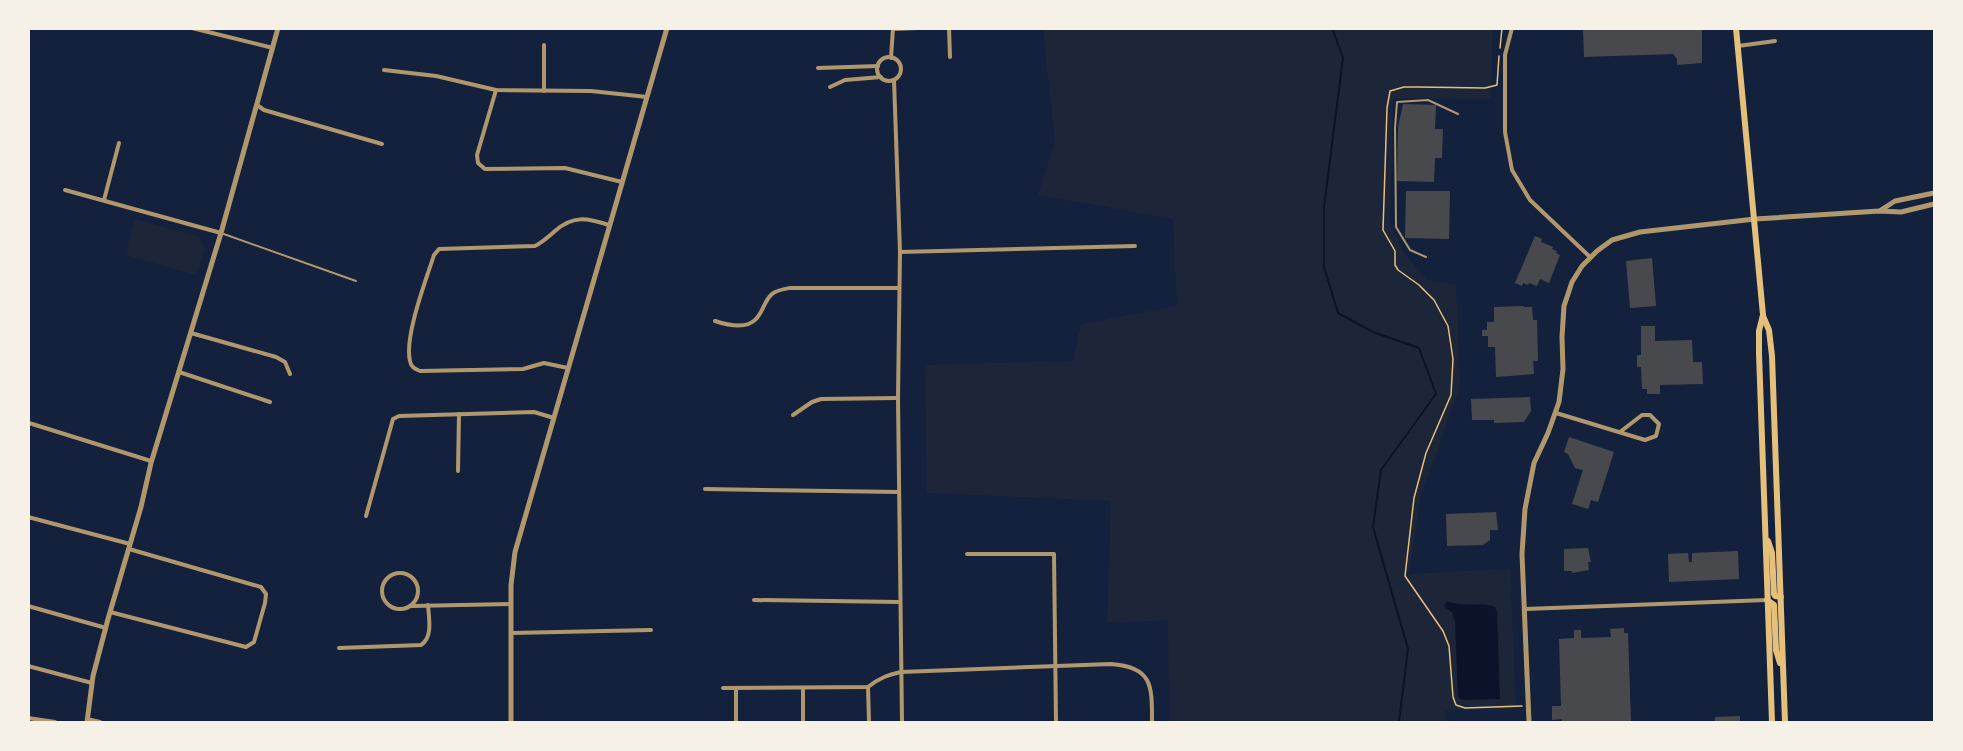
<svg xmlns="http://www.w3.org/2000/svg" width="1963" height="751" viewBox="0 0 1963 751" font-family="'Noto Sans',sans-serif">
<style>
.green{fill:#1d2539}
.water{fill:#0b132b}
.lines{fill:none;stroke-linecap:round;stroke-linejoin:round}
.stream{stroke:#0b132b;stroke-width:2}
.building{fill:#48494c}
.path{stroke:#e5c07b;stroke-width:1.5}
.service{stroke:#b1986c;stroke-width:2}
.minor{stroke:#b1986c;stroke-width:4}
.tertiary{stroke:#b1986c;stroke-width:5}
.primary{stroke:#e5c07b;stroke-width:6}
</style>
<rect width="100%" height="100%" fill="#14213d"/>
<!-- green -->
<g class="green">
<path d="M1043 29H1493L1491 99 1393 98 1390 223 1404 253 1427 280 1456 285 1460 387 1421 496 1409 574 1510 569 1516 709 1445 711V721L1442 722H1169L1168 620 1107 623 1111 501 927 493 925 365 1073 361 1081 324 1177 306 1173 219 1038 195 1055 141Z"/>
<path d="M135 219 199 237 205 247 196 275 125 255Z"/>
</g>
<!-- water -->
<path class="water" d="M1447 601C1463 608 1479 601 1495 607L1497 612 1500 699 1462 700 1458 697 1455 621 1452 612 1444 607Z"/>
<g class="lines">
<!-- stream -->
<path class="stream" d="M1332 28 1343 58 1324 207V267L1338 313 1373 332 1419 348 1436 394 1381 470 1373 527 1408 649 1399 722"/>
</g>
<!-- building -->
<g class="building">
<path d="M1583 28H1702V63L1677 65V59L1673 54 1584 57Z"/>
<path d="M1403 104 1436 105 1435 129H1443L1442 158H1435L1434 182 1397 181 1398 127Z"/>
<path d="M1406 191H1450L1449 239 1405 238Z"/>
<path d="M1535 236 1542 239 1541 242 1553 247 1552 249 1557 251 1556 253 1560 255 1549 283 1540 279 1537 286 1529 283 1528 285 1523 283 1522 286 1515 283Z"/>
<path d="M1652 258 1656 306 1630 308 1626 261Z"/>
<path d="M1523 306 1524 307H1532L1533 320H1537L1538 361H1533L1534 374 1496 377 1495 347H1488V336H1482V330H1487V322H1494V307Z"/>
<path d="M1641 326H1655V341L1692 340 1693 362H1702L1703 384 1660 385V394H1647V389H1642L1641 367H1637V355H1641Z"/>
<path d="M1530 397 1531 411 1524 422 1494 423V420H1472L1471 399Z"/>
<path d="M1569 437 1614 452 1598 502 1591 500 1588 509 1572 504 1583 470 1575 468 1568 454 1564 452Z"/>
<path d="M1496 512 1498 530H1490V540L1483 545 1447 546 1446 514Z"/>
<path d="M1588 548 1591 562H1588L1589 570 1572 573V571H1564V549Z"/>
<path d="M1738 551 1739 579 1669 582 1668 554 1688 553 1689 562H1692V553Z"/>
<path d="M1624 628V633H1628L1631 722H1562V719L1552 720V706H1561L1559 639 1574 638V630H1581V638L1611 637 1610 629Z"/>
<path d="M1740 716V722H1715V717Z"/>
</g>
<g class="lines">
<!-- path -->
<g class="path">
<path d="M1500 48 1502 28"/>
<path d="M1499 56 1497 85 1485 88 1418 87H1404L1390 91 1387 108 1383 230 1395 251V265L1398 270 1419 285 1434 300 1448 326 1453 359 1451 395 1426 453 1414 498 1405 576 1443 631 1449 646 1453 697 1456 705 1465 708 1522 706"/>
</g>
<!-- service -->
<g class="service">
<path d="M221 233 356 281"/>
<path d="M1426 257 1410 250 1396 227 1395 128 1397 102 1428 100 1458 114"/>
</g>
<!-- minor -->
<g class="minor">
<path d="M192 28 273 48"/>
<path d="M949 28 950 57"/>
<path d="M1512 28 1505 55V132L1512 170 1530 200 1590 257"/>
<path d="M893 29 917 28"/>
<path d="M544 45V91"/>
<path d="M1738 46 1775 41"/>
<circle cx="889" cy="69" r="12"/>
<path d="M891 58 893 28"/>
<path d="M818 68 878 66"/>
<path d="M384 70 436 76 496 90 591 91 647 97"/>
<path d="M894 80 900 252 898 398 902 722"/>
<path d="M830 87 845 80 881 77"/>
<path d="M496 90 477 155 478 163 485 169 565 168 622 182"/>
<path d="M257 105 264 110 382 144"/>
<path d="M65 190 221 233"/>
<path d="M104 200 119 143"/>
<path d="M900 252 1135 246"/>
<path d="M715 321C727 325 746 330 756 319 763 312 764 301 772 294 777 290 784 289 790 288H899"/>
<path d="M191 333 276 357 285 362 290 374"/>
<path d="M568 368 544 363 523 369 420 371C415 369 411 367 410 361 404 337 426 280 434 255L439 249 535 246C543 242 548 237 555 231 573 215 587 218 609 225"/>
<path d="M179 372 270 402"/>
<path d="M1556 413 1566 416 1645 440 1656 436 1659 424 1650 415H1642L1620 432"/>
<path d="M793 415 812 402 821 399 898 398"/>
<path d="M29 423 151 461"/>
<path d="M458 471 459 414"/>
<path d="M705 489 899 492"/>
<path d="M366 516 393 419 399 416 534 412 554 418"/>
<path d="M28 517 130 544"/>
<path d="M967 554H1054L1056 722"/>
<circle cx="400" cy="591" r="18"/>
<path d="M754 600 900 602"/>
<path d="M28 606 106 628"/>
<path d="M412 606 510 604"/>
<path d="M1525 609 1767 600"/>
<path d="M110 612 246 647 254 642 265 603 266 594 261 587 129 549"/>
<path d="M511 633 651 630"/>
<path d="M339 648 421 645C433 637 429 619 428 605"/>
<path d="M28 666 92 683"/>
<path d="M868 687 869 722"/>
<path d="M723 688 868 687C879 678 888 675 901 672L1111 664C1153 667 1152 686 1152 722"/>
<path d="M736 688V722"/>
<path d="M803 688V722"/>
<path d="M28 718 55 722"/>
<path d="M87 719 100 722"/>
</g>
<!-- tertiary -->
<g class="tertiary">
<path d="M1881 210 1895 201 1934 193"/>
<path d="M87 722 93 676 108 619 141 507 151 463 221 233 278 28"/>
<path d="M511 722V585L515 552 667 28"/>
<path d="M1529 722 1522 554 1525 509 1534 463 1548 433 1559 402 1563 369 1562 337 1564 306 1572 282 1582 266 1597 251 1612 240 1640 232 1755 219 1879 211 1901 212 1934 204"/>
</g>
<!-- primary -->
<g class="primary">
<path d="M1736 28 1763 315 1759 331V353L1772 722"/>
<path d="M1763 316 1769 330 1772 356 1785 722"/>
<path d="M1768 541 1772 553 1774 594 1775 596 1781 597"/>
<path d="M1767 600 1774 605 1776 650 1780 663"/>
</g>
</g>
<!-- border -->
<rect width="1963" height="751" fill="none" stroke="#f6f1e7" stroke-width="60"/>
</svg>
